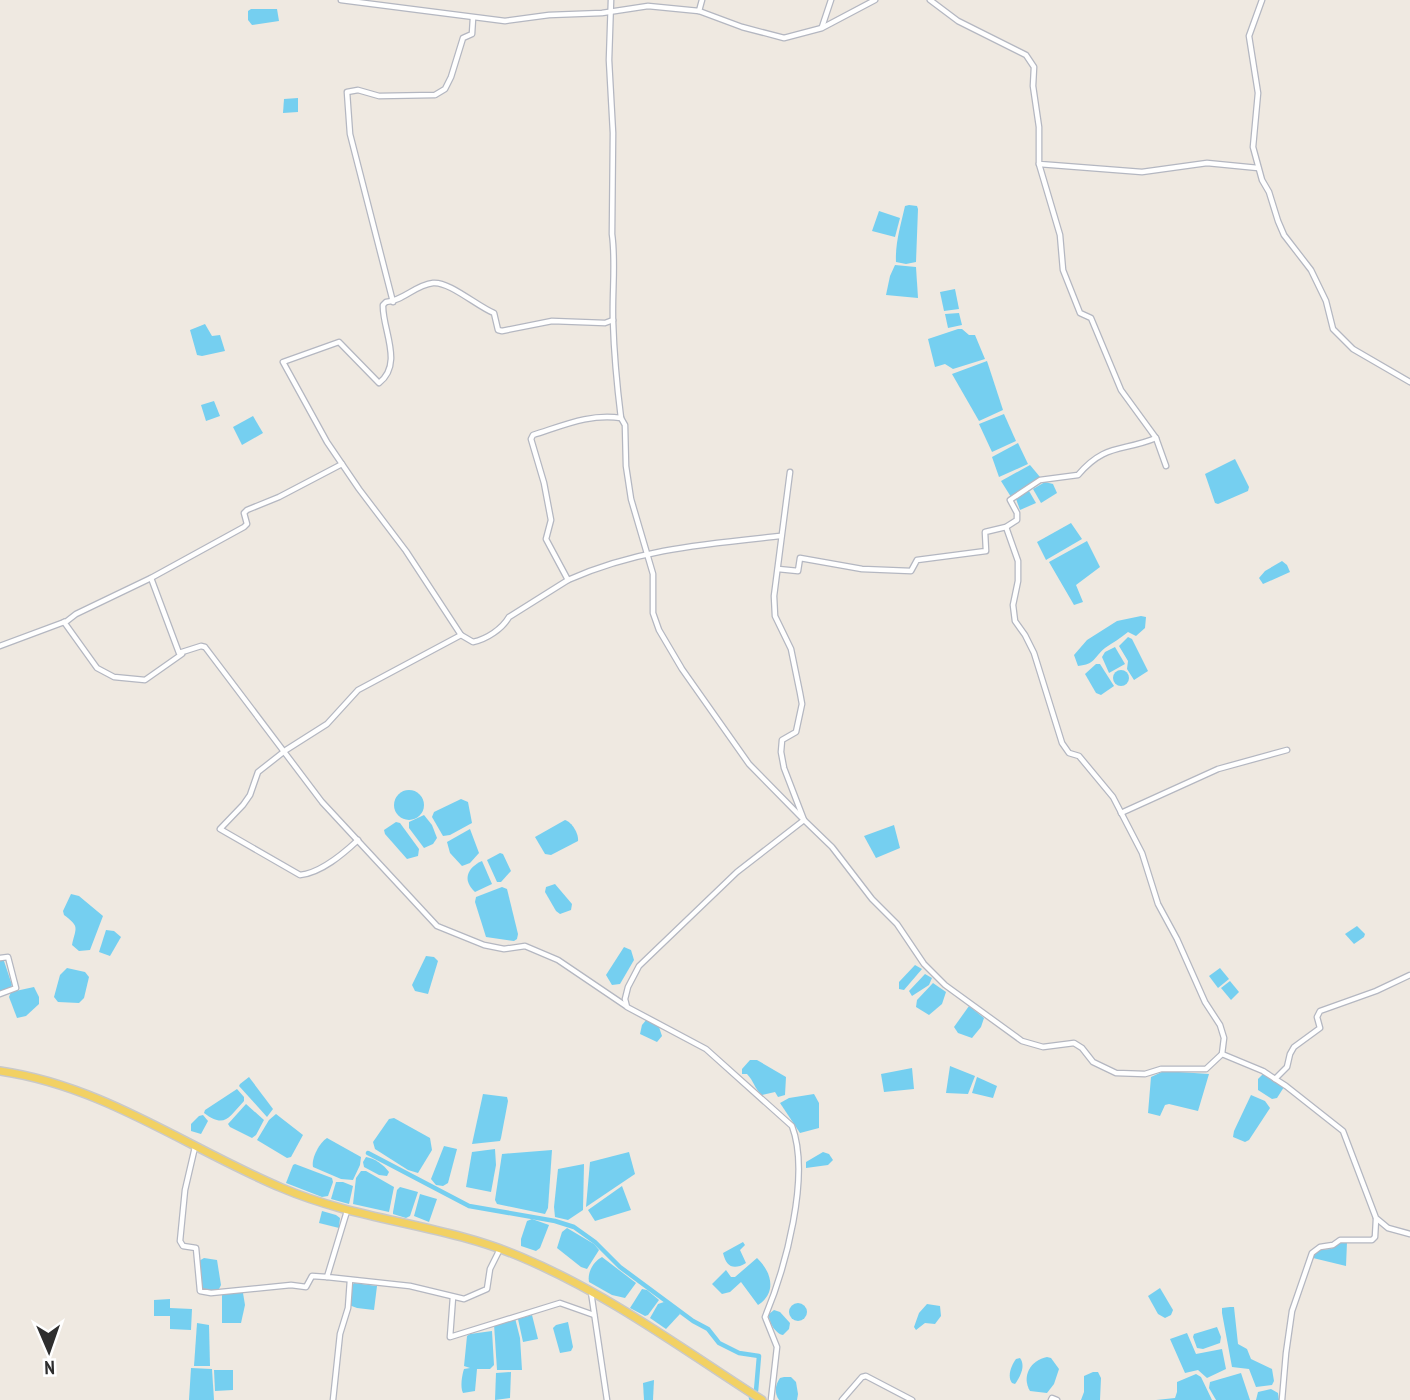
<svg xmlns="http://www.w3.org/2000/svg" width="1410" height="1400" viewBox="0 0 1410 1400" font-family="'PT Sans Narrow',sans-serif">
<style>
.water{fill:#75cff0}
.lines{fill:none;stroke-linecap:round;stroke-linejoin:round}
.canal{stroke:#75cff0;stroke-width:4.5}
.street-casing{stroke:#b4b7c1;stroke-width:7}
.primary-casing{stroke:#c9c9c9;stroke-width:10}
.street{stroke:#fff;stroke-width:4.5}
.primary{stroke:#f2d163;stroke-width:7}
</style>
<rect width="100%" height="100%" fill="#efe9e1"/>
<!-- water -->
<g class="water">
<path d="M251 9H277L279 21 252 25 248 20V11Z"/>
<path d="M298 98V112L283 113 284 99Z"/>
<path d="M909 205 917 206 918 209 916 262 906 264 896 262C895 243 901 224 905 206Z"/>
<path d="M879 211 900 218 895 237 872 231Z"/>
<path d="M895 265 916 267 918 298 886 295 890 276Z"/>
<path d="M955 289 959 309 944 311 940 292Z"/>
<path d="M959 313 962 325 948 328 945 314Z"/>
<path d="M205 324 212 336 220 335 225 351 202 356 197 355 190 330Z"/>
<path d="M958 329H962L969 335H975L985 359 953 369 945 364 935 367 928 339Z"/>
<path d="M987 361 1003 410 979 421 952 374Z"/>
<path d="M214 401 220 416 206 421 201 405Z"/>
<path d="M1004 414 1016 441 992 452 979 424Z"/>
<path d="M253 416 263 433 242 445 233 427Z"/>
<path d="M1018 443 1028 464 999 477 992 457Z"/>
<path d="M1235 459 1249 487 1248 491 1218 504 1215 503 1205 474Z"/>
<path d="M1030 465 1040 477 1011 497 1001 481Z"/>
<path d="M1045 482 1053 484 1057 493 1041 503 1033 489Z"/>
<path d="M1029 491 1036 503 1020 510 1016 499Z"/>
<path d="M1071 523 1082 539 1046 560 1037 542Z"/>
<path d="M1087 541 1100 567 1076 585 1083 602 1074 605 1049 562Z"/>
<path d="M1282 561 1287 565 1290 572 1263 584 1259 578 1265 571Z"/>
<path d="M1141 616 1146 617 1145 628 1136 636 1128 632C1121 638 1112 643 1105 648 1093 658 1096 664 1078 666L1074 655 1087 640 1117 621Z"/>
<path d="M1128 637 1132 639 1148 671 1134 680 1127 669 1128 661 1119 646Z"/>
<path d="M1115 647 1125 664 1109 673 1102 657 1105 652Z"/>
<path d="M1096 664H1100L1114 686 1101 695 1096 693 1085 674Z"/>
<circle cx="1121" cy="678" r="8"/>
<circle cx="409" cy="805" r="15"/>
<path d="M461 799 468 802 472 823 450 835 443 836 432 817 434 812Z"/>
<path d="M424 815 432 825 437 838 433 844 424 848 409 828V822Z"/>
<path d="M565 820C572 822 579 834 578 841L551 855 545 854 535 837Z"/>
<path d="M396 822 400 823 419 849 418 856 407 859 385 834 384 830Z"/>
<path d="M894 825 900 848 876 858 864 836Z"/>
<path d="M470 829 479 853 470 863 462 866 450 853 447 842Z"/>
<path d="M500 853 503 854 511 871 501 882H497L487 860Z"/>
<path d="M482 861 492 884 475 892C462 880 467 868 482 861Z"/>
<path d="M555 884 572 904 571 910 560 914 556 911 545 892 546 887Z"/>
<path d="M502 887 507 889 518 934 517 939 514 941 486 937 475 902 476 897Z"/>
<path d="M71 894 79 896 103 916 90 950 79 951 72 945C76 927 80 927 64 915L63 911Z"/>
<path d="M1357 926 1365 934 1364 937 1354 944 1345 934Z"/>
<path d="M106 930 114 931 121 937 110 956 99 952Z"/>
<path d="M624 947 631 950 634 960 620 984 612 985 606 975Z"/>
<path d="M426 956 434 957 438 961 428 994 415 991 412 985Z"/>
<path d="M0 960 4 961 12 985 10 988 0 991Z"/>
<path d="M915 965 922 969 904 990 899 989V982Z"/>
<path d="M67 968 85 972 89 977 84 998 79 1003 58 1002 54 997 60 975Z"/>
<path d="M1220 968 1229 979 1218 988 1209 976Z"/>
<path d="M925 974 932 978 929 985 912 996 909 991Z"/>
<path d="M1230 981 1239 992 1231 1000 1221 988Z"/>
<path d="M933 983 946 992 942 1004 929 1015 916 1007 917 1000Z"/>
<path d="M34 987 39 997V1004L26 1016 17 1018 9 997 11 992Z"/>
<path d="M969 1006 984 1018 981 1027 972 1038 958 1033 954 1027Z"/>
<path d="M647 1019 659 1027 662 1036 657 1042 640 1034 642 1025Z"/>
<path d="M750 1060H757L786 1077 785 1095 778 1097 775 1092 762 1095C754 1088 754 1081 747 1074H742V1069Z"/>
<path d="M950 1066 975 1076 968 1094 946 1093Z"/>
<path d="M912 1068 914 1089 884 1092 881 1074Z"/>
<path d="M1164 1071 1209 1074 1198 1111 1169 1104 1165 1105 1160 1116 1148 1113 1151 1077Z"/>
<path d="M1263 1074 1284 1087 1277 1098 1272 1099 1258 1090V1079Z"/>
<path d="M249 1077 273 1109 267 1117 239 1086 240 1084Z"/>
<path d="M977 1077 997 1086 993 1098 972 1093Z"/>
<path d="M237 1089 244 1097V1101C229 1117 225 1129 204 1113L205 1110Z"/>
<path d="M483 1094 507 1097 508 1101 501 1138 500 1141 472 1144Z"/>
<path d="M814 1094 819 1103V1128L800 1133 780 1103 789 1098Z"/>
<path d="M1251 1095 1265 1101 1270 1108 1249 1140 1245 1142 1233 1137 1234 1131Z"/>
<path d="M246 1104 264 1120 256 1135 252 1138 230 1127 228 1124Z"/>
<path d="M276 1114 303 1135 291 1157 287 1158 257 1140 269 1120Z"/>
<path d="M203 1115 208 1121 201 1134 191 1131V1124L199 1116Z"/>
<path d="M394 1118 430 1138 432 1150 418 1173 408 1170 375 1149 373 1142 389 1119Z"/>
<path d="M327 1138 361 1157 360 1165 353 1180 341 1179 313 1167C311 1158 320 1142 327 1138Z"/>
<path d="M444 1146 457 1149 448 1183 443 1186 436 1185 431 1179Z"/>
<path d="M495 1149 496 1165 491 1192 466 1187 472 1152Z"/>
<path d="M552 1150 548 1208 545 1214 497 1204 495 1200 502 1154Z"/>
<path d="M629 1152 635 1174 586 1207 590 1162Z"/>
<path d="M823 1152 829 1154 833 1160 828 1165 806 1168V1162Z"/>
<path d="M366 1157C374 1158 384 1165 389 1172L387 1176 379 1175 364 1167 363 1162Z"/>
<path d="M295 1164 332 1178 333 1182 328 1196 322 1197 286 1183 293 1165Z"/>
<path d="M584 1164 583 1210 568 1220 555 1217 554 1207 558 1169Z"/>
<path d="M361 1171H366L394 1187 389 1212 353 1204 356 1178Z"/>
<path d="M336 1182H343L353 1186 349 1204 331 1199Z"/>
<path d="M622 1186 631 1210 595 1221 588 1210Z"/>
<path d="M400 1187 418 1192 410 1216 406 1218 393 1214V1212L397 1190Z"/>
<path d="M420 1194 437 1199 429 1222 414 1216Z"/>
<path d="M322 1211 336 1215 340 1218 339 1228 319 1223Z"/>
<path d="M532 1219 549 1225 540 1248 536 1251 521 1246V1239L527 1221Z"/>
<path d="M567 1228 594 1244 599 1250 587 1269 581 1267 557 1248 562 1232Z"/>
<path d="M1344 1241 1347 1242 1346 1266 1313 1258V1253L1317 1250 1331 1249Z"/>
<path d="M743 1242 745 1245 740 1250 746 1263C733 1271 726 1266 723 1253Z"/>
<path d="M602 1257 636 1283 625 1298 612 1295 589 1282C587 1272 594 1261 602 1257Z"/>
<path d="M204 1258 217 1260 221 1285 218 1291 202 1290 199 1261Z"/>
<path d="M757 1258C772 1272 777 1293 758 1305L741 1282 730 1292 722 1294 712 1284 726 1270 731 1277H735Z"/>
<path d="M354 1283 377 1286 374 1310 357 1308 349 1305 351 1287Z"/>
<path d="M1160 1288 1173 1310 1171 1315 1165 1318 1158 1314 1148 1296Z"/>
<path d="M642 1289 647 1290 659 1300 648 1315 645 1316 630 1308Z"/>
<path d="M226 1293H243L245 1305 241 1323H222V1294Z"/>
<path d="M170 1299V1308L192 1309 191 1330 170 1329V1316H154V1300Z"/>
<path d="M664 1302 673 1306 680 1314 666 1329 650 1318 658 1304Z"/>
<circle cx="798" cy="1312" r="9"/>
<path d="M927 1304 940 1306 941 1316 935 1324 925 1323 916 1330 914 1327 919 1313Z"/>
<path d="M1230 1307H1234L1238 1344 1247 1349 1251 1359 1272 1369 1274 1381 1272 1385 1256 1387 1249 1369 1232 1367 1222 1313V1308Z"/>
<path d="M774 1310 780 1312 790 1323 789 1329 783 1335C776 1334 768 1322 769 1314Z"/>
<path d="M532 1315 538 1339 523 1342 518 1319Z"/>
<path d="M515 1318 520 1338 522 1370H497L494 1324Z"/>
<path d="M568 1322 573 1347 571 1351 560 1353 553 1328 556 1325Z"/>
<path d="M197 1323 209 1325 210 1366H194Z"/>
<path d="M1217 1327 1221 1337 1220 1343 1203 1349 1197 1348 1193 1337 1194 1334Z"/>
<path d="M492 1331 494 1365 490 1369H477L475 1391 463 1393C460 1387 462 1375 464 1369L470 1368 464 1366 467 1336 470 1334Z"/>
<path d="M1187 1333 1196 1354 1222 1349 1226 1369 1207 1378 1198 1370 1185 1373 1170 1339Z"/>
<path d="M1047 1357 1051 1358 1059 1369 1054 1384 1047 1393 1030 1391C1021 1376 1031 1360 1047 1357Z"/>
<path d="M1020 1358C1026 1366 1020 1377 1015 1384L1012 1383C1007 1376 1011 1366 1016 1359Z"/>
<path d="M191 1368 212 1369 214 1400H189Z"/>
<path d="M214 1370H233V1390L215 1391Z"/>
<path d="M511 1372 510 1398 495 1400 496 1373Z"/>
<path d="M1093 1372H1098L1101 1378 1100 1400H1081L1084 1392V1376Z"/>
<path d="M1241 1373 1250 1400H1216L1209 1388 1210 1382Z"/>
<path d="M1196 1374 1201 1377 1212 1400H1156L1175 1398 1177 1392V1382Z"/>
<path d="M784 1377H791L796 1382 798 1394 797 1400H779C774 1393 775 1385 780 1378Z"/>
<path d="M654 1380 653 1400H644L643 1383Z"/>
<path d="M1271 1389 1278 1393 1279 1400H1256L1258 1392Z"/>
</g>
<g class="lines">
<!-- canal -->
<g class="canal">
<path d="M368 1153 469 1206 555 1221 574 1227 595 1242 620 1267 693 1321 708 1329 719 1343 739 1353 759 1356 756 1391"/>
<path d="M751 1398 752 1400"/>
</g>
<defs>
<g id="street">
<path d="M341 0 505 21 549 15 602 13 648 6 699 11 742 27 784 38 822 28 875 0"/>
<path d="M611 0 609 60 613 133 612 234C616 262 612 292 613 321 614 353 617 386 621 418L625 425 626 466 631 499 653 574V613L659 630 682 669 749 764 804 820 737 872 639 966 628 987 625 999 627 1007 706 1049 792 1126C811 1176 785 1269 765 1317L777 1347 771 1400"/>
<path d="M930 0 958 21 1026 55 1034 67 1033 86 1039 127V164L1142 172 1207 163 1258 168"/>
<path d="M1262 0 1249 36 1258 93 1253 147 1262 180 1269 192 1278 221 1284 235 1311 270 1326 301 1333 329 1353 349 1410 382"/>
<path d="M699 11 702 0"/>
<path d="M822 27 831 0"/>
<path d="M1039 164 1060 235 1063 270 1080 313 1091 318 1121 390 1156 438 1166 466"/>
<path d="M393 302 350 134 347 92 358 90 379 96 435 95 445 89 451 77 463 38 472 34 473 18"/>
<path d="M790 472 774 596 775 616 791 649 800 693 802 704 796 732 782 740 781 752 784 768 804 820 832 847 872 899 897 924 924 964 945 985 1022 1041 1043 1047 1074 1043 1082 1048 1093 1062 1116 1073 1145 1074 1161 1069H1206L1222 1054 1263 1071 1286 1086 1343 1131 1376 1218 1388 1228 1410 1234"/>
<path d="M1006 527 1018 561V581L1013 605 1015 621 1025 635 1034 653 1062 743 1069 753 1079 756 1113 797 1142 853 1158 904 1177 939 1205 1002 1220 1025 1224 1038 1222 1054"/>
<path d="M778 569 798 571 800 558 862 569 911 571 917 560 986 551 985 532 1006 527 1017 520V513L1010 500 1040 480 1078 475C1105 443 1122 452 1156 438"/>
<path d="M151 578 179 653 201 646 205 647 322 802 437 926 484 945 504 949 525 946 558 960 626 1006"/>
<path d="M568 580C637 549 706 544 781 536"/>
<path d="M64 622 97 668 114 677 145 680 182 654"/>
<path d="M461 635 473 642C487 639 502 629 509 617L568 580 546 539 551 520 544 483 531 439 533 435C562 426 590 413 621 418"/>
<path d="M0 646 67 621 76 614 151 578 244 527 247 524 244 513 247 510 279 497 342 464"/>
<path d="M1121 813 1218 769 1287 750"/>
<path d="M358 840C343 854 321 873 300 875L220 829 243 805 250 795 258 772 286 750 327 724 358 690 461 635 406 551 359 489 327 442 283 362 339 342 379 383C404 364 382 329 383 305L386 302C403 301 415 285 433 283 449 281 478 307 494 313L498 330 502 331 552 321 605 323 613 320"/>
<path d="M0 958 8 957 16 988 0 994"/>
<path d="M1275 1079 1287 1067 1290 1054 1294 1047 1320 1028 1317 1017 1320 1011 1376 991 1410 975"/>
<path d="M195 1147 185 1190 180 1241 183 1246 196 1248 200 1291 211 1293 291 1285 306 1287 312 1276 327 1277"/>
<path d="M347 1211 327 1277 410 1286 464 1299 487 1289 490 1269 500 1249"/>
<path d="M591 1292 607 1400"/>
<path d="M453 1297 450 1337 560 1303 594 1315"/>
<path d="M333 1400 340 1334 348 1308 350 1280"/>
<path d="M842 1400 862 1377 866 1376 912 1400"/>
<path d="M1051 1400 1052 1398 1057 1400"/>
<path d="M1282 1400 1286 1353 1292 1311 1312 1253 1320 1247 1333 1245 1340 1240H1372L1375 1237 1376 1219"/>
</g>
<path id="primary" d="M0 1071C104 1086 187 1148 282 1188 359 1221 444 1224 521 1257 607 1293 684 1350 762 1400"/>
</defs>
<!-- street casing -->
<use href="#street" class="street-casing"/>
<!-- primary casing -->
<use href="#primary" class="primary-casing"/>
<!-- street -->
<use href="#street" class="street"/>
<!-- primary -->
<use href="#primary" class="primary"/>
</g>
<!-- north arrow -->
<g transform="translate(49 1351) rotate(178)" stroke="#ffffff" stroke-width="5" paint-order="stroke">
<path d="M0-5L12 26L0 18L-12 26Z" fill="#2e2e2e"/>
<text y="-10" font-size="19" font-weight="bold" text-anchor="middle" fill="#2e2e2e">N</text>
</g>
</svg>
